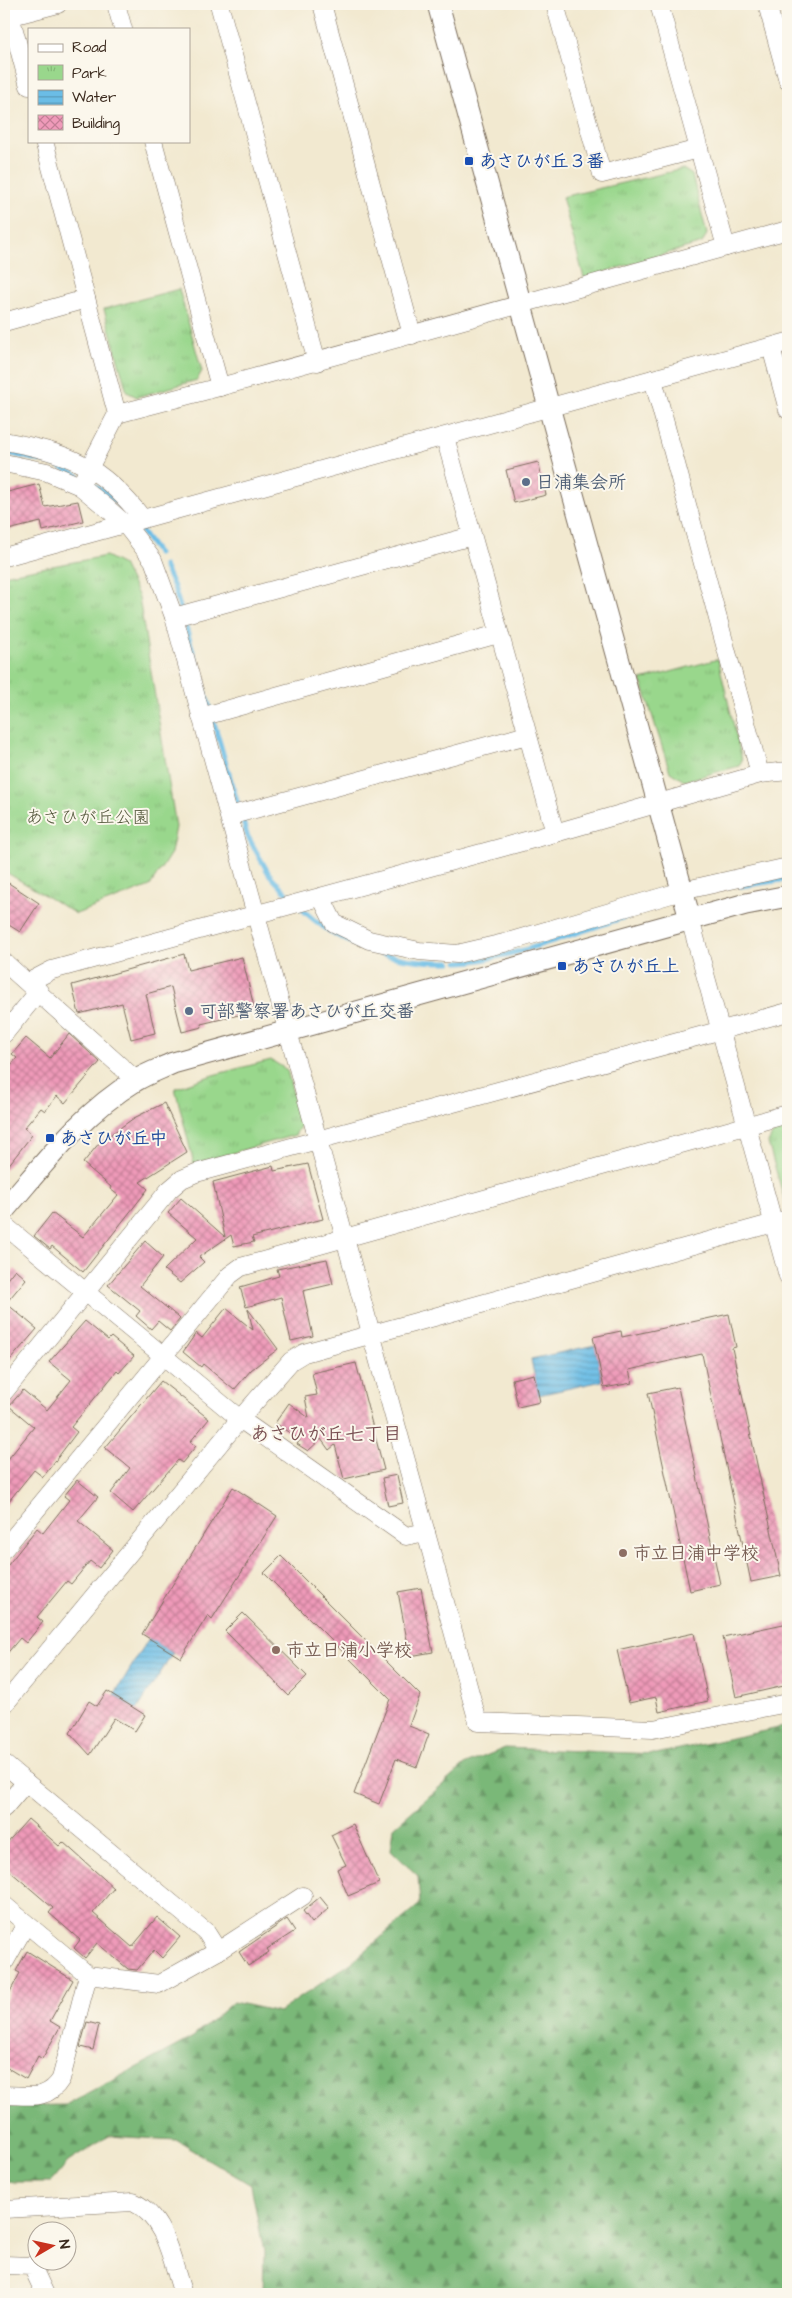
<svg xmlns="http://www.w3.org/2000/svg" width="792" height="2298" viewBox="0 0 792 2298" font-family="'Architects Daughter','Klee One',sans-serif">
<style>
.forest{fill:url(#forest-firs);stroke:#5a714b}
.park{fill:url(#park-tufts);stroke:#6a8055}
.water{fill:url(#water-rules);stroke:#537482}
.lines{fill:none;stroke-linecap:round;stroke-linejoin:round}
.stream{stroke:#6bbde6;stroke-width:5}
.building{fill:url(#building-cross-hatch)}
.minor-casing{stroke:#7b6d5c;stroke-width:19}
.tertiary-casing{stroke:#7b6d5c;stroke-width:23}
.minor{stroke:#fff;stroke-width:18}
.tertiary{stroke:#fff;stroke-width:21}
.transit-dot{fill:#1a4fb4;stroke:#fbf7ec;stroke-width:2}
.service-dot{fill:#5c6f8a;stroke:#fbf7ec;stroke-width:2}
.education-dot{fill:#8d6e63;stroke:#fbf7ec;stroke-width:2}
.labels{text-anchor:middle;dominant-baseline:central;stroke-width:4;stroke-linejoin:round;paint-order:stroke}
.transit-label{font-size:18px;font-weight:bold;fill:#164399;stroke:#fbf7ec;text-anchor:start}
.service-label{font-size:18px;font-weight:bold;fill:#4e5e75;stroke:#fbf7ec;text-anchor:start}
.park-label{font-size:18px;fill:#52553a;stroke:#fbf7ec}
.education-label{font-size:18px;font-weight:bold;fill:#785e54;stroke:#fbf7ec;text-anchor:start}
.neighbourhood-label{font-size:19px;font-weight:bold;fill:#7a5154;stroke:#fbf7ec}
</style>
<defs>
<pattern id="forest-firs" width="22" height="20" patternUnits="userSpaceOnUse" patternTransform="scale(1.25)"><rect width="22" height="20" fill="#7ab878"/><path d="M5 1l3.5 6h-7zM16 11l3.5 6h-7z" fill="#659662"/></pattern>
<pattern id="park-tufts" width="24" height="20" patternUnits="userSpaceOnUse" patternTransform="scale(1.25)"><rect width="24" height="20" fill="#99d78c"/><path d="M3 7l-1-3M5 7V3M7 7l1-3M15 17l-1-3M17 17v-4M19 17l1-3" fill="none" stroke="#85b978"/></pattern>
<pattern id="water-rules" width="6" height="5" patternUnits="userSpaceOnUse" patternTransform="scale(1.25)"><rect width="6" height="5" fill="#6bbde6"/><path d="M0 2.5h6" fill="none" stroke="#599aba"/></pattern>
<pattern id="building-cross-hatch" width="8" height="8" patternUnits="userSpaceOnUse" patternTransform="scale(1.25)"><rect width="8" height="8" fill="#ef9ab9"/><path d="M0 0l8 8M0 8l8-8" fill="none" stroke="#c37e96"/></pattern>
</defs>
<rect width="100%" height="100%" fill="#fbf7ec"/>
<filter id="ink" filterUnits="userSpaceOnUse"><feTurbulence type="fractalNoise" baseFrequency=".02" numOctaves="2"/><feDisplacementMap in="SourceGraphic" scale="10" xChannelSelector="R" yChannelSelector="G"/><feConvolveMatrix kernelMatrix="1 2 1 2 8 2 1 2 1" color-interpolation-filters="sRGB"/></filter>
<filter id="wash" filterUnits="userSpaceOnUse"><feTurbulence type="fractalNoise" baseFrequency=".0096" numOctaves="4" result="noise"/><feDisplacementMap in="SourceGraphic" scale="20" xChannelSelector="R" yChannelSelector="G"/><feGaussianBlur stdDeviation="1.12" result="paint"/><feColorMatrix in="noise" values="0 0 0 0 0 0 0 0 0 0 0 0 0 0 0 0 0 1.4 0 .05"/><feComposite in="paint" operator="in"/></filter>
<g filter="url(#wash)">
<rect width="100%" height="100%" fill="#f2e9d0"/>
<!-- forest -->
<path class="forest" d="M788 1726V2294H263L264 2252 251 2185 176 2140 109 2136 68 2162 51 2182H4V2106L67 2105 193 2037 233 2002 279 2012 351 1963 420 1904 418 1876 391 1850 394 1827 466 1764 505 1748 656 1754Z"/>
<!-- park -->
<g class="park">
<path d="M683 169 692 175 707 234 702 243 584 278 562 197Z"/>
<path d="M179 289 202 371 197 380 137 397 127 392 104 309Z"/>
<path d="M106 556 123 565 139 597 176 827 171 853 150 886 76 914 4 871V575Z"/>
<path d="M718 659 742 760 739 766 684 781 670 772 641 680Z"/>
<path d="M271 1060 287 1070 301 1125 295 1135 194 1164 175 1088 213 1075Z"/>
<path d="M788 1124V1201L784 1198 768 1143 776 1127Z"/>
</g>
<!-- water -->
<g class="water">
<path d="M595 1345 602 1381 538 1395 531 1359Z"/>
<path d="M149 1638 173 1653 137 1710 114 1695Z"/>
</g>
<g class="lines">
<!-- stream -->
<g class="stream">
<path d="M4 452 56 464 78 476"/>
<path d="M86 481 105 492 128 514"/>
<path d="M136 524 158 554"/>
<path d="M164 566 174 587 247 835 269 874 294 901"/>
<path d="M741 886 788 879"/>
<path d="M300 907C339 947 395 963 450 962"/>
<path d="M458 962C507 961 579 931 628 916"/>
</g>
</g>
<g id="blocks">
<!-- building -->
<g class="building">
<path d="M538 462 546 495 514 503 506 470Z"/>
<path d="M39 484 45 507 78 501 83 521 43 531 41 522 4 531V493Z"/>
<path d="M4 880 39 903 20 932 4 922Z"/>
<path d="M184 954 188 970 242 957 255 1011 201 1024 202 1027 182 1032 171 987 146 994 155 1033 131 1039 122 1003 79 1014 72 985Z"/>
<path d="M69 1034 100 1062 65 1103 57 1096 45 1111 41 1108 24 1128 32 1135 4 1171V1073L17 1058 12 1054 26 1038 50 1058Z"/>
<path d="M164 1103 187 1152 140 1182 148 1189 83 1272 52 1246 50 1249 34 1236 52 1213 83 1237 118 1195 110 1189 111 1187 83 1163 100 1142 134 1118Z"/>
<path d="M308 1164 323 1219 252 1237 254 1242 234 1246 231 1235 199 1257 204 1262 180 1283 164 1270 197 1238 168 1213 181 1198 225 1237 213 1182 273 1166 274 1171Z"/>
<path d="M145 1241 163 1257 140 1286 178 1317 180 1319 170 1331 158 1321 151 1329 136 1316 140 1311 108 1285Z"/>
<path d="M327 1259 333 1284 303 1291 313 1336 291 1341 281 1297 246 1307 240 1287 279 1276 277 1269Z"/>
<path d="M15 1269 26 1279 6 1303 37 1329 4 1367V1283Z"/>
<path d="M226 1308 253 1330 248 1309 278 1349 251 1370 234 1390 203 1364 201 1367 183 1352 196 1333 202 1338Z"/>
<path d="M729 1314 736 1347 732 1348 781 1576 751 1582 702 1354 629 1370 632 1383 604 1388 593 1337 621 1331 622 1337Z"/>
<path d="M85 1321 108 1340 111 1337 134 1356 119 1373 117 1371 71 1427 77 1432 43 1477 34 1470 4 1507V1464L34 1427 9 1406 23 1390 47 1410 71 1380 49 1362Z"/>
<path d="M356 1363 384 1470 344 1479 335 1445 329 1450 321 1439 308 1451 297 1444 300 1440 275 1423 289 1403 309 1418 305 1397 317 1395 312 1373Z"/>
<path d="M534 1374 540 1402 518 1407 512 1379Z"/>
<path d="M161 1381 209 1419 190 1442 196 1446 182 1463 178 1460 133 1512 111 1493 130 1468 105 1448Z"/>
<path d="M678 1387 720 1584 690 1591 648 1393Z"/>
<path d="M397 1475 403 1503 388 1506 382 1478Z"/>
<path d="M77 1480 98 1497 78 1521 113 1550 99 1568 90 1561 71 1584 67 1581 37 1617 43 1622 26 1643 20 1638 4 1657V1570L37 1528 43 1533 69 1500 64 1496Z"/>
<path d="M233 1487 277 1516 212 1619 208 1615 181 1658 142 1634Z"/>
<path d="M281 1556 420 1695 409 1726 429 1734 417 1767 396 1759 379 1804 354 1794 390 1699 264 1573Z"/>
<path d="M421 1588 433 1652 410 1656 398 1592Z"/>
<path d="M243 1613 307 1676 288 1695 225 1631Z"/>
<path d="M788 1623V1685L736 1697 723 1637Z"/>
<path d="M694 1633 708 1701 659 1712 656 1697 629 1703 617 1650Z"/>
<path d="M107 1691 145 1715 135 1731 114 1718 90 1755 70 1733 89 1701 97 1706Z"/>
<path d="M28 1819 59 1846 63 1842 114 1888 93 1913 132 1947 157 1917 180 1937 162 1958 154 1950 137 1970 128 1969 97 1943 85 1958 74 1948 80 1940 49 1913 53 1908 4 1866V1846Z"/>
<path d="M353 1824 379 1883 348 1896 337 1869 346 1865 331 1835Z"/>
<path d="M320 1897 329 1908 312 1923 303 1911Z"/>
<path d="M287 1919 295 1931 267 1949 269 1952 248 1966 239 1952Z"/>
<path d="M27 1951 73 1980 50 2021 60 2027 42 2059 38 2056 26 2079 4 2066V2003L20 1973 16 1971Z"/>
<path d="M87 2022 99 2025 93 2050 80 2047Z"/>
</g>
</g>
</g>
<g filter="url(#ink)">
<use href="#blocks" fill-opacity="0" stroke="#7b6d5c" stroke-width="1"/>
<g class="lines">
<defs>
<g id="minor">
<path d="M7 4 29 86"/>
<path d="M116 4 123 29"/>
<path d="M219 4 317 362"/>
<path d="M322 4 412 335"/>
<path d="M555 4 602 174 699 149"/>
<path d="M659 4 726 247"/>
<path d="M767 4 788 81"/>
<path d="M4 18 58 4"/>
<path d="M44 141 117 414 80 486"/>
<path d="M153 141 220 387"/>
<path d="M4 322 86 299"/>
<path d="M771 347 788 410"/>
<path d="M653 379 760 774"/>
<path d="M117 414C342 356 564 291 788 230"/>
<path d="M445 437 555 833"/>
<path d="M4 441C69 453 101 465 143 519"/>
<path d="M4 463 47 472 80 486 108 509 125 524 153 560 174 617 478 1722 653 1729 788 1703"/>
<path d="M4 557 788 342"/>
<path d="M174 617 472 536"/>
<path d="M201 717 498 634"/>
<path d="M229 816 527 735"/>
<path d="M321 897 334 923 369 940 419 951 457 954 504 943 682 891 788 867"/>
<path d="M690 919 788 1276"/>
<path d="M4 962 136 1080"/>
<path d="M29 982 52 970 555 833 760 774 788 771"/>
<path d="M4 1034 39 991"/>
<path d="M4 1225 240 1419 406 1536 426 1532"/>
<path d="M4 1392 169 1190 182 1179 196 1173 788 1012"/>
<path d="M4 1549 230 1275 241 1267 788 1114"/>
<path d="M4 1705 240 1419 291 1361 304 1353 788 1219"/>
<path d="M4 1764 206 1932 218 1951"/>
<path d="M4 1808 26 1782"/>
<path d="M4 1905 88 1975 159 1984 218 1951 303 1896"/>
<path d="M4 1963 26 1924"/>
<path d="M4 2095C27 2095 47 2102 61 2079L88 1975"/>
<path d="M4 2209 133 2202C166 2217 172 2263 183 2294"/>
<path d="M4 2265 32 2266 45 2294"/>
</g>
<g id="tertiary">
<path d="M438 4 690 919"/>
<path d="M4 1210C44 1164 82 1113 135 1081 146 1074 160 1069 173 1063L746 904 788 896"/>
</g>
</defs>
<!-- minor casing -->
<use href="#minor" class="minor-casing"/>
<!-- tertiary casing -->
<use href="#tertiary" class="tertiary-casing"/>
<!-- minor -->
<use href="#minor" class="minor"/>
<!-- tertiary -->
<use href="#tertiary" class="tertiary"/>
</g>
</g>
<!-- markers -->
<g class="transit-dot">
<rect x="464" y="156" width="10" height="10" rx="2.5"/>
<rect x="557" y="961" width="10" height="10" rx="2.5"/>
<rect x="45" y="1133" width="10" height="10" rx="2.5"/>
</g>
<g class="service-dot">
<circle cx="526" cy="482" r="5"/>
<circle cx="189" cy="1011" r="5"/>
</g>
<g class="education-dot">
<circle cx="623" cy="1553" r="5"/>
<circle cx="276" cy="1650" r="5"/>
</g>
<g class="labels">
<!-- transit labels -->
<g class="transit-label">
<text x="479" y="161">あさひが丘３番</text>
<text x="572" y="966">あさひが丘上</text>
<text x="60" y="1138">あさひが丘中</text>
</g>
<!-- service labels -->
<g class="service-label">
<text x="536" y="482">日浦集会所</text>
<text x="199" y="1011">可部警察署あさひが丘交番</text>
</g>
<!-- park labels -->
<g class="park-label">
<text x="88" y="817">あさひが丘公園</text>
</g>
<!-- education labels -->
<g class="education-label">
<text x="633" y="1553">市立日浦中学校</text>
<text x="286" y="1650">市立日浦小学校</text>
</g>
<!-- neighbourhood labels -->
<g class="neighbourhood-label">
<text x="326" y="1434">あさひが丘七丁目</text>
</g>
</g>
<!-- margin -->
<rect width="792" height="2298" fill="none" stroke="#fbf7ec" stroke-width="20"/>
<!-- legend -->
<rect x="28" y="28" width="162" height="115" fill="#fbf7ec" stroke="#aea59a"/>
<rect x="38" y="44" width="25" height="8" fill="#ffffff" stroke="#aea59a"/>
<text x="72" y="52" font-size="15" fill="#3b2a1e">Road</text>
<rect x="38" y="65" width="25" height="15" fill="url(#park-tufts)" stroke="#aea59a"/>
<text x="72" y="78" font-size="15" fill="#3b2a1e">Park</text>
<rect x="38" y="90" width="25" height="15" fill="url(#water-rules)" stroke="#aea59a"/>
<text x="72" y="102" font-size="15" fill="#3b2a1e">Water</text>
<rect x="38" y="115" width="25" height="15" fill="url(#building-cross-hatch)" stroke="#aea59a"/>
<text x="72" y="128" font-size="15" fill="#3b2a1e">Building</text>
<!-- north arrow -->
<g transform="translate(52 2246) rotate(81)"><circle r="24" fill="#fbf7ec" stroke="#aea59a"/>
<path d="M0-4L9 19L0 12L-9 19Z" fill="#c8321e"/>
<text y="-8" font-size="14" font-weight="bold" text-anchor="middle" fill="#3b2a1e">N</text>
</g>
</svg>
